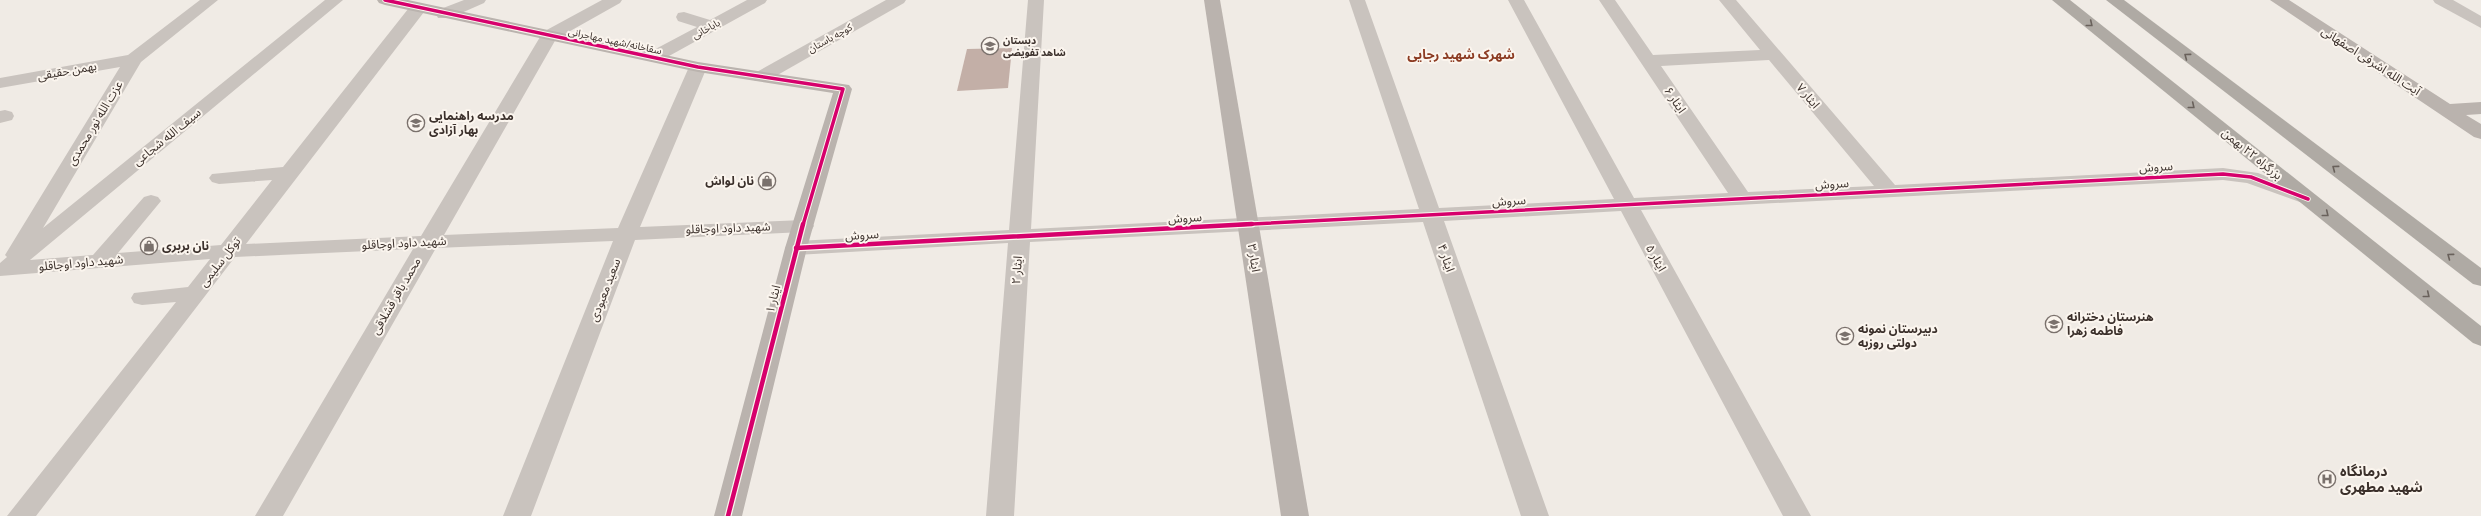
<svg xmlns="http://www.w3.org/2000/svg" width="2481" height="516" viewBox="0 0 2481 516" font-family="'Roboto Condensed','Noto Sans Arabic',sans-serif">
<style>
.building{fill:#c3afa7}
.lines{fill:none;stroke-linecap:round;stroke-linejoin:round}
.street{fill:#c9c3be;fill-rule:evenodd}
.secondary{fill:#bab3ae;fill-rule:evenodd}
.highway{fill:#afaaa4;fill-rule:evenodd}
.cycleway-far1-casing{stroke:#fbf5ee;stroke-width:5.5}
.cycleway-casing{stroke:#fbf5ee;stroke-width:7}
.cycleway-far1{stroke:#d6006c;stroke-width:3.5}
.cycleway{stroke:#d6006c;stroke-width:4.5}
.oneway{stroke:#69615b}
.labels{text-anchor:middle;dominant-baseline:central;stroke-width:4;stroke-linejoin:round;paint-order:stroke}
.far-street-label{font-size:10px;fill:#3b302b;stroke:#fbf5ee}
.far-poi-label{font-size:10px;font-weight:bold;fill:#3b302b;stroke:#fbf5ee;text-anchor:start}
.street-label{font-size:12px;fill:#3b302b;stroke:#fbf5ee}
.poi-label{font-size:12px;font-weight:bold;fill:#3b302b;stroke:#fbf5ee;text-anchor:start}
.neighbourhood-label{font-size:13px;font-weight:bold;fill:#8c3b22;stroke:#fbf5ee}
.near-poi-label{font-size:14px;font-weight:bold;fill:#3b302b;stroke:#fbf5ee;text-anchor:start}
</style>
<rect width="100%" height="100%" fill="#f0ebe5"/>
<!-- building -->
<path class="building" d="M1012 48 1008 88 957 91 967 49Z"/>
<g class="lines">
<!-- street -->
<g class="street">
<path d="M200 0H218L141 62 43 228 325 0H343L30 260 93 255 144 197 151 195 158 197 161 201 118 253 221 245 272 180 219 184 212 182 209 178 212 174 283 167 412 4H424L426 8 424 12 246 244 421 236 543 32 602 0H622L620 3 556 39 444 235 618 228 689 67 692 63H704L707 67 640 227 803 220 811 221 814 226 811 231 803 232 635 240 531 516H503L613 241 436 248 283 516H255L413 249 235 257 36 516H7L176 302 142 305 134 303 131 298 134 293 188 287 210 259 0 276V263L7 257 5 255 120 67 0 88V78L128 55Z"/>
<path d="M464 0H486L484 3 450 18H438L436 14 438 10Z"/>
<path d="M747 0H767L765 3 660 61H648L645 57 648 53 697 27 678 21 676 17 678 13 684 12 710 20Z"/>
<path d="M886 0H906L904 3 767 81H755L752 77 755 73Z"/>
<path d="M1028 0H1044L1031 229 1419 209 1349 0H1365L1439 208 1614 199 1508 0H1524L1634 198 1728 193 1599 0H1615L1653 55 1760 50 1719 0H1736L1895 185 2223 168 2258 173 2315 195 2318 199 2315 203 2308 205 2247 183 2223 180 1641 210 1811 516H1783L1621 211 1444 221 1549 516H1521L1423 222 1030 242 1014 516H986L1008 243 796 255 788 253 785 248 788 243 796 241 1009 230ZM1769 60 1874 186 1748 192 1661 66Z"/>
<path d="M2433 0H2453L2481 16V28L2435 3Z"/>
<path d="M5 110 12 112 14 116 12 120 0 123V111Z"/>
</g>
<!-- secondary -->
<g class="secondary">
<path d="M377 0H408L698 62 849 85 852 89 807 248 742 516H714L785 248 833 93 698 72 385 5 379 3Z"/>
<path d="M1204 0H1220L1309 516H1281Z"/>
<path d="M2270 0H2289L2450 104 2481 102V114L2466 115 2481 124V139L2474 137Z"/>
</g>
<!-- highway -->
<g class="highway">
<path d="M2052 0H2070L2481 326V346L2473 343Z"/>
<path d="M2106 0H2124L2481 268V286L2473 284Z"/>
</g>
<defs>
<g id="cycleway-far1">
<path d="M385 0 698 67 843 89 803 225"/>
<path d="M1233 225 2223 174 2251 177 2308 199"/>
</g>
<g id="cycleway">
<path d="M796 248 1252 224"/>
<path d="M728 516 803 224"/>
</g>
</defs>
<!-- cycleway-far1 casing -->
<use href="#cycleway-far1" class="cycleway-far1-casing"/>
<!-- cycleway casing -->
<use href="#cycleway" class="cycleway-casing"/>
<!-- cycleway-far1 -->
<use href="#cycleway-far1" class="cycleway-far1"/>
<!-- cycleway -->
<use href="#cycleway" class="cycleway"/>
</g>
<!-- one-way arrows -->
<defs><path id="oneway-chevron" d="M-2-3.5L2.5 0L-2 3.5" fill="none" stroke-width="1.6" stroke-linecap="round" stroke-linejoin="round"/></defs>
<g class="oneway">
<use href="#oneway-chevron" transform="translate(2090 24) rotate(39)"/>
<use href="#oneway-chevron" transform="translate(2187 56) rotate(-143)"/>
<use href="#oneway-chevron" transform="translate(2192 106) rotate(39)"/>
<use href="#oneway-chevron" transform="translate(2335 168) rotate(-143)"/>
<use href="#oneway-chevron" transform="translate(2326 214) rotate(39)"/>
<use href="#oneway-chevron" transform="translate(2450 256) rotate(-143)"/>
<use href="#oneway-chevron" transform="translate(2427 295) rotate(39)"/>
</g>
<!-- icons -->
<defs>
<symbol id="school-ring" viewBox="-11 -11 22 22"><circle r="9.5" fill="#fbf5ee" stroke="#7a716c" stroke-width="1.5"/><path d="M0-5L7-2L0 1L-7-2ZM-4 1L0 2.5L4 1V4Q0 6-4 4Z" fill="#7a716c"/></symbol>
<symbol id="shop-ring" viewBox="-11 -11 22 22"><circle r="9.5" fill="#fbf5ee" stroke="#7a716c" stroke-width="1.5"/><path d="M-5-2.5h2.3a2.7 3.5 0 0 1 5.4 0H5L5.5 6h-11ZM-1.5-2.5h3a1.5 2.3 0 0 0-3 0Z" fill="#7a716c"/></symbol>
<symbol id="hospital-ring" viewBox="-11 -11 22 22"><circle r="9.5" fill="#fbf5ee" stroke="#7a716c" stroke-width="1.5"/><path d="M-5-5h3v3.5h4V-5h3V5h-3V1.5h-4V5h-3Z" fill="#7a716c"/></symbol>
</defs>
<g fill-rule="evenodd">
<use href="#school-ring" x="980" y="36" width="20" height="20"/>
<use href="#school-ring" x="406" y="113" width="20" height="20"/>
<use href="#shop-ring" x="757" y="171" width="20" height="20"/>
<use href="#shop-ring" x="139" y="236" width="20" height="20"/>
<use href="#school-ring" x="2044" y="314" width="20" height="20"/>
<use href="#school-ring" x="1835" y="326" width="20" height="20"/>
<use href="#hospital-ring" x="2317" y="469" width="20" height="20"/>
</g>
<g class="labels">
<!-- far-street labels -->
<g class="far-street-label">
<text transform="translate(706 29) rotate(-29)">باباخانی</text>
<text transform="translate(830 38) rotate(-29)">کوچه باستان</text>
<text transform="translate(615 41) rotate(12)">سقاخانه/شهید مهاجرانی</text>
</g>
<!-- far-poi labels -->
<g class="far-poi-label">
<text x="1003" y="40">دبستان<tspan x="1003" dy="12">شاهد تفویضی</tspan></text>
</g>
<!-- street labels -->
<g class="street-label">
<text transform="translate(2371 61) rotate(33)">آیت الله اشرفی اصفهانی</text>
<text transform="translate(67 71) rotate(-10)">بهمن حقیقی</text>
<text transform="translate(1808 96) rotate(50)">ایثار ۷</text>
<text transform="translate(1675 100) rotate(56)">ایثار ۶</text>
<text transform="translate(95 123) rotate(-59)">عزت الله نور محمدی</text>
<text transform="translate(167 137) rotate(-39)">سیف الله شجاعی</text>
<text transform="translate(2252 154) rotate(39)">بزرگراه ۲۲ بهمن</text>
<text transform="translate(2156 167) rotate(-3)">سروش</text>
<text transform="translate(1832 184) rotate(-3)">سروش</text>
<text transform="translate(1509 201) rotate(-3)">سروش</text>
<text transform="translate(1185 218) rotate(-3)">سروش</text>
<text transform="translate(728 228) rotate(-2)">شهید داود اوجاقلو</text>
<text transform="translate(862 235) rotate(-3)">سروش</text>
<text transform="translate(404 243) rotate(-3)">شهید داود اوجاقلو</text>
<text transform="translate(1254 258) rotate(81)">ایثار ۳</text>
<text transform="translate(1446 258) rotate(71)">ایثار ۴</text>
<text transform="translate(1656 258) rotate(61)">ایثار ۵</text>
<text transform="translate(220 262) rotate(-52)">توکل سلیمی</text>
<text transform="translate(81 263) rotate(-5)">شهید داود اوجاقلو</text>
<text transform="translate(1017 270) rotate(-86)">ایثار ۲</text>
<text transform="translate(605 290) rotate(-69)">سعید معبودی</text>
<text transform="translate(396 296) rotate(-60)">محمد باقر قشلاقی</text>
<text transform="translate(773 299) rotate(-76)">ایثار ۱</text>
</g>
<!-- poi labels -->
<g class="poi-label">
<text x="429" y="116">مدرسه راهنمایی<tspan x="429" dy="14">بهار آزادی</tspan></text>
<text x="754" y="181" text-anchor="end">نان لواش</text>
<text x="162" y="246">نان بربری</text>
<text x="2067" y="317">هنرستان دخترانه<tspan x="2067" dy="14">فاطمه زهرا</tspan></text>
<text x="1858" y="329">دبیرستان نمونه<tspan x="1858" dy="14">دولتی روزبه</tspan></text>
</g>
<!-- neighbourhood labels -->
<g class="neighbourhood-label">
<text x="1461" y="54">شهرک شهید رجایی</text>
</g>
<!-- near-poi labels -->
<g class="near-poi-label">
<text x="2340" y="471">درمانگاه<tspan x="2340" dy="16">شهید مطهری</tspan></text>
</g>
</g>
</svg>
